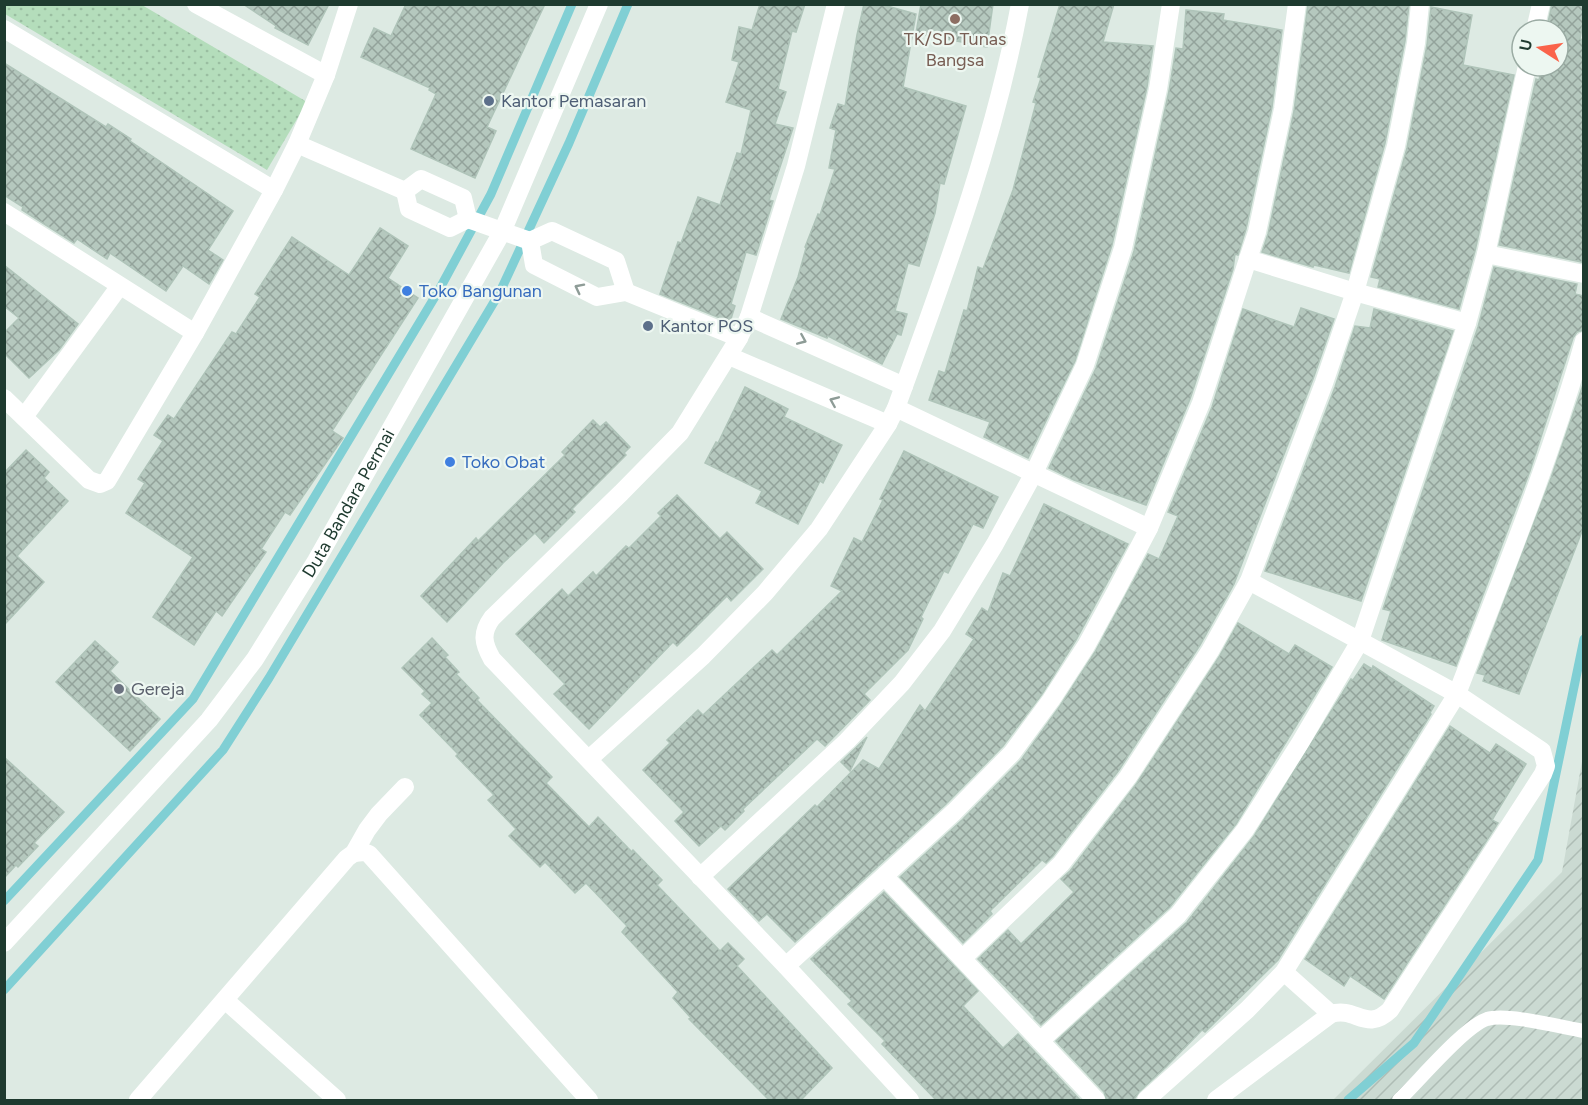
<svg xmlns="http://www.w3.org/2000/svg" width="1588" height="1105" viewBox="0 0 1588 1105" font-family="Figtree,sans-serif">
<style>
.industrial{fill:url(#industrial-furrows)}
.park{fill:url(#park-dots)}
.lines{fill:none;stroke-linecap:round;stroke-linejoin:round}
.stream{stroke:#80cfd4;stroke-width:9}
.building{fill:url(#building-cross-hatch);stroke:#afc4b9;stroke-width:1.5}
.lane{stroke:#fff;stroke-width:14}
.street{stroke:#fff;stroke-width:18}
.oneway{stroke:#8e9c97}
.education-dot{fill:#8d6e63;stroke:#edf7f1;stroke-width:2}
.service-dot{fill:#5c6f8a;stroke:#edf7f1;stroke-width:2}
.shop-dot{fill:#3f7fe0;stroke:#edf7f1;stroke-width:2}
.worship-dot{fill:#6b7280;stroke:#edf7f1;stroke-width:2}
.labels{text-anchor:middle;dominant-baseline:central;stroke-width:4.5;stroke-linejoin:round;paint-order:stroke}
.education-label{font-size:18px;fill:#785e54;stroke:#edf7f1}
.service-label{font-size:18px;fill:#4e5e75;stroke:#edf7f1;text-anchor:start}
.shop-label{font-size:18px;fill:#366cbe;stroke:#edf7f1;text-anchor:start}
.street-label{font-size:18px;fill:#1e3a2f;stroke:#edf7f1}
.worship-label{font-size:18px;fill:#5b616d;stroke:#edf7f1;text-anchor:start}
</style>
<defs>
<pattern id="industrial-furrows" width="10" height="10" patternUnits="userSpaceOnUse" patternTransform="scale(1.5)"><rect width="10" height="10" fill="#cbdad2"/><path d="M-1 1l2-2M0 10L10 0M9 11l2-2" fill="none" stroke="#aebcb5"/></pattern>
<pattern id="park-dots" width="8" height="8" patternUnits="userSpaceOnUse" patternTransform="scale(1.5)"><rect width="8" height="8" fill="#b4ddbb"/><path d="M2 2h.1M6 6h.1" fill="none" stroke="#9abea1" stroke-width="1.8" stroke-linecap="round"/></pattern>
<pattern id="building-cross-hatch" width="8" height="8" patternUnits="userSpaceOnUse" patternTransform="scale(1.5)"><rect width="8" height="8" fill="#b5c8be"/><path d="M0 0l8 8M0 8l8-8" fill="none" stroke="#93a39b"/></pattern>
</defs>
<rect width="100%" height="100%" fill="#ddeae3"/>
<!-- industrial -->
<path class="industrial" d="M1583 756V1100H1333L1562 872Z"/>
<!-- park -->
<path class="park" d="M5 5H142L307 102 267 170 5 14Z"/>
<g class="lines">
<!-- stream -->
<g class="stream">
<path d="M4 901 193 699 439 290 491 194 572 4"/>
<path d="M4 990 223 750 269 678 500 292 569 143 628 4"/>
<path d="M1348 1100 1414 1043 1538 860 1584 639"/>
</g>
</g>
<!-- building -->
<g class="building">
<path d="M243 4H329L308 45 275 28 276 26Z"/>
<path d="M406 4H545L487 127 496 131 475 178 411 149 436 94 429 90 430 88 361 57 374 28 391 36Z"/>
<path d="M760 4H805L796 32 792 31 778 89 786 92 775 124 793 128 769 200 773 201 756 255 746 252 731 304 735 306 730 322 660 294 678 242 681 243 698 197 720 205 737 153 741 154 751 110 726 102 739 62 732 60 739 27 752 30Z"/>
<path d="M864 4H880L916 14 903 87 966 106 944 184 940 183 935 213 919 266 908 263 895 311 907 314 901 335 897 334 882 364 828 336 827 338 781 319 798 277 806 248 805 247 818 214 820 215 835 169 829 168 836 130 830 128 838 104 845 106 857 35Z"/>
<path d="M921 4H993L987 47 916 33Z"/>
<path d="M1060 4H1114L1103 42 1153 46 1147 87 1112 245 1075 361 1028 458 984 437 990 422 929 400 939 371 945 373 964 310 967 311 978 267 983 269 1013 190 1036 103 1033 102 1041 78 1038 77Z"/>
<path d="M1308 4H1409L1405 41 1385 143 1349 273 1314 265 1313 267 1262 252 1268 234 1294 111Z"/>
<path d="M1552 4H1584V18L1580 39 1584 40V252L1582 262 1499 245 1536 79 1539 80 1542 66H1558V30H1549V28L1547 27Z"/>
<path d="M1431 7 1472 15 1463 65 1514 75 1475 251 1459 309 1378 287 1380 279 1371 277 1407 148 1427 45Z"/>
<path d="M1186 10 1224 14 1223 20 1282 30 1272 107 1246 229 1238 255 1235 254 1233 269 1190 399 1146 505 1074 480 1049 468 1096 368 1134 251 1169 91 1176 48 1183 49Z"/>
<path d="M4 63 106 127 108 124 131 139 130 141 233 211 208 250 223 260 209 284 183 266 166 291 110 253 107 259 77 239 74 243 22 210 23 207 4 195Z"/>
<path d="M380 228 408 246 388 278 418 298 332 431 343 438 290 515 285 512 261 549 266 552 222 616 216 611 194 645 153 617 193 557 126 513 145 483 138 479 163 441 154 435 168 415 174 419 232 332 236 334 260 297 255 294 292 237 349 275Z"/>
<path d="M4 265 78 324 59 350 29 378 4 353V333L19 318 4 306Z"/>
<path d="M1494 267 1577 284 1575 294 1584 296V330L1577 332 1573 338 1530 471 1456 666 1382 640 1391 611 1383 609 1478 327Z"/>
<path d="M1301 308 1334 319 1313 379 1234 584 1200 645 1119 770 1053 856 1046 863 1042 860 990 911 992 914 963 943 900 877 962 820 1021 760 1060 706 1095 652 1148 554 1159 559 1178 516 1168 512 1212 407 1243 309 1294 327Z"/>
<path d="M1374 309 1453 331 1361 601 1265 571 1335 387 1355 326 1370 328Z"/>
<path d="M1584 382V526L1519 694 1483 681 1485 675 1477 673 1551 478Z"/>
<path d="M745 387 788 409 784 417 842 445 823 483 820 481 798 524 756 503 762 491 705 463 716 442 718 443Z"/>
<path d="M593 420 600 427 606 422 630 447 624 453 626 455 572 509 575 512 544 543 535 533 504 562 447 622 421 596 476 538 478 541 565 455 562 452Z"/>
<path d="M26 450 49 472 44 478 68 501 17 556 44 582 4 625V473Z"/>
<path d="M904 451 998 497 983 528 973 524 948 573 944 571 921 617 923 619 908 650 864 694 870 700 825 746 817 739 743 809 744 811 725 830 721 826 699 846 675 821 684 812 643 770 670 743 667 740 698 710 703 715 772 650 777 655 842 591 831 586 854 538 862 542 883 500 880 499Z"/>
<path d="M677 495 720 539 727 532 763 569 731 601 727 596 677 646 673 642 589 729 554 694 565 684 516 634 562 589 568 596 593 572 596 576 626 546 629 548 661 516 658 513Z"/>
<path d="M1044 504 1128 544 1076 640 1042 694 1003 746 946 804 795 942 767 914 759 921 728 889 815 805 817 807 863 760 879 769 920 705 925 711 974 639 966 634 982 608 988 612 1003 573 1010 576Z"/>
<path d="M1238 623 1289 654 1295 645 1332 667 1236 824 1170 907 1041 1025 1034 1018 1035 1017 978 959 1008 930 1021 944 1074 892 1061 879 1070 871 1137 783 1219 657Z"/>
<path d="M432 638 448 655 445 657 459 672 456 674 479 698 477 700 552 777 546 783 589 827 598 817 632 852 633 850 662 880 657 885 720 951 728 943 744 959 737 966 832 1068 800 1101H770L689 1019 691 1018 673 998 678 992 622 932 627 926 586 883 575 893 545 862 540 867 509 836 516 829 488 800 494 795 456 756 458 754 420 715 432 703 422 694 425 691 402 668Z"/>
<path d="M95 641 118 662 110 671 160 719 130 751 56 682Z"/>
<path d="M1364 664 1372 669 1373 666 1434 706 1430 713 1431 714 1278 960 1205 1032 1202 1030 1166 1067 1139 1092 1133 1101H1107L1104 1092 1056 1041 1187 922 1254 836 1351 679 1353 680Z"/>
<path d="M1450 726 1490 753 1496 744 1526 764 1492 820 1498 823 1384 999 1350 976 1344 986 1305 959Z"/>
<path d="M867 737 850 771 841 762Z"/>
<path d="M4 757 64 812 34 843 38 846 18 867 16 865 4 878Z"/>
<path d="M884 892 978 991 963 1006 1003 1048 1018 1034 1081 1101H937L882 1044 885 1041 848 1004 852 1001 811 959Z"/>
</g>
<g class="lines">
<!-- lane -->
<path class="lane" d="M1399 1100C1419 1081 1464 1027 1487 1019 1507 1013 1561 1027 1584 1031"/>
<!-- street -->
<g class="street">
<path d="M196 4 326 75"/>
<path d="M4 29 274 190"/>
<path d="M1535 30 1541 4"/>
<path d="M1527 66 1486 254 1467 323 1360 641 1457 694C1502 577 1550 461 1584 341"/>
<path d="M297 144 405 191"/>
<path d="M405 191 421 179 463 198 468 219 530 241 552 231 616 261 626 292"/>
<path d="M405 191 409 209 450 228 468 219"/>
<path d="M4 212 195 333"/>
<path d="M530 241 534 265 597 297 626 292 739 338 680 433 621 493 492 618C481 633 483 643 492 659L786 966 910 1100"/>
<path d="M1486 254 1584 274"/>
<path d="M1248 259 1355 292 1467 323"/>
<path d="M749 317 904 386"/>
<path d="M739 338 749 317 796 166 836 4"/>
<path d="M729 356 888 424"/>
<path d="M4 398 89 480 100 484 107 481 195 333 274 190 297 144 326 75 349 4"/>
<path d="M896 408 1149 528"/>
<path d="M24 417 119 287"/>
<path d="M589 759 703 656 765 593 819 529 888 424 896 408C944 276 994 144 1020 4"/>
<path d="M354 853 364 852 369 854 589 1100"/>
<path d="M700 877 847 741 902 683 942 631 995 544 1034 473 1085 365 1123 248 1158 89 1171 4"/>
<path d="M885 877 1096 1100"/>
<path id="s1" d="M4 943 209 720 255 659 316 561 502 232 599 4"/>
<path d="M963 958 1061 864 1128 777 1210 651 1249 581 1324 383 1355 292 1396 146 1416 43 1420 4"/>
<path d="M786 966 954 812 1012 753 1051 700 1086 646 1116 591 1149 528 1201 403 1248 259 1257 232 1283 109 1297 4"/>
<path d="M1284 972 1331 1014"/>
<path d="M225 1000 337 1100"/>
<path d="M1040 1041 1178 915 1245 830 1300 743 1360 641 1249 581"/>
<path d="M138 1100 347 858 354 853 367 830 379 814 405 787"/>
<path d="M1146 1100 1247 1010 1284 972 1457 694 1542 751 1546 766 1543 774 1390 1010C1366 1033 1356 1006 1331 1014L1216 1100"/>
</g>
</g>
<!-- one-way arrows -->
<defs><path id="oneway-chevron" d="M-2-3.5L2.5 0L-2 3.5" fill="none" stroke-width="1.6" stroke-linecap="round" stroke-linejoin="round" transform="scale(1.5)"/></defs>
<g class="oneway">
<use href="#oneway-chevron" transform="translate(579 288) rotate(-153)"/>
<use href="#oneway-chevron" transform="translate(802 340) rotate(23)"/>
<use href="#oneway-chevron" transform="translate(834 401) rotate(-157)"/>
</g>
<!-- markers -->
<circle class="education-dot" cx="955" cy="19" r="6"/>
<g class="service-dot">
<circle cx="489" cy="101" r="6"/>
<circle cx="648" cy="326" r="6"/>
</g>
<g class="shop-dot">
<circle cx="407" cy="291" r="6"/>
<circle cx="450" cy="462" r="6"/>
</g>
<circle class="worship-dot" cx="119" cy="689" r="6"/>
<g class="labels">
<!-- education labels -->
<g class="education-label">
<text x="955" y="39">TK/SD Tunas<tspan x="955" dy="21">Bangsa</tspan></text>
</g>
<!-- service labels -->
<g class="service-label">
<text x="501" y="101">Kantor Pemasaran</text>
<text x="660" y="326">Kantor POS</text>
</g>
<!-- shop labels -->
<g class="shop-label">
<text x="419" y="291">Toko Bangunan</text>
<text x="462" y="462">Toko Obat</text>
</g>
<!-- street labels -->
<g class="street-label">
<text stroke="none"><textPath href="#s1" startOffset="561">Duta Bandara Permai</textPath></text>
</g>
<!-- worship labels -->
<g class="worship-label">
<text x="131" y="689">Gereja</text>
</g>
</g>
<!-- border -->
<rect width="1588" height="1105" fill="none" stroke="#1e3a2f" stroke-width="12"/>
<!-- north arrow -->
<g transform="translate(1540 48) rotate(282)"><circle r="28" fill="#edf7f1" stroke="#9aaba3" stroke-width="1.5"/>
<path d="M0-4.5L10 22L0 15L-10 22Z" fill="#fa634a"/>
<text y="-9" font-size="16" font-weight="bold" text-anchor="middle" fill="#1e3a2f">U</text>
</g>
</svg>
